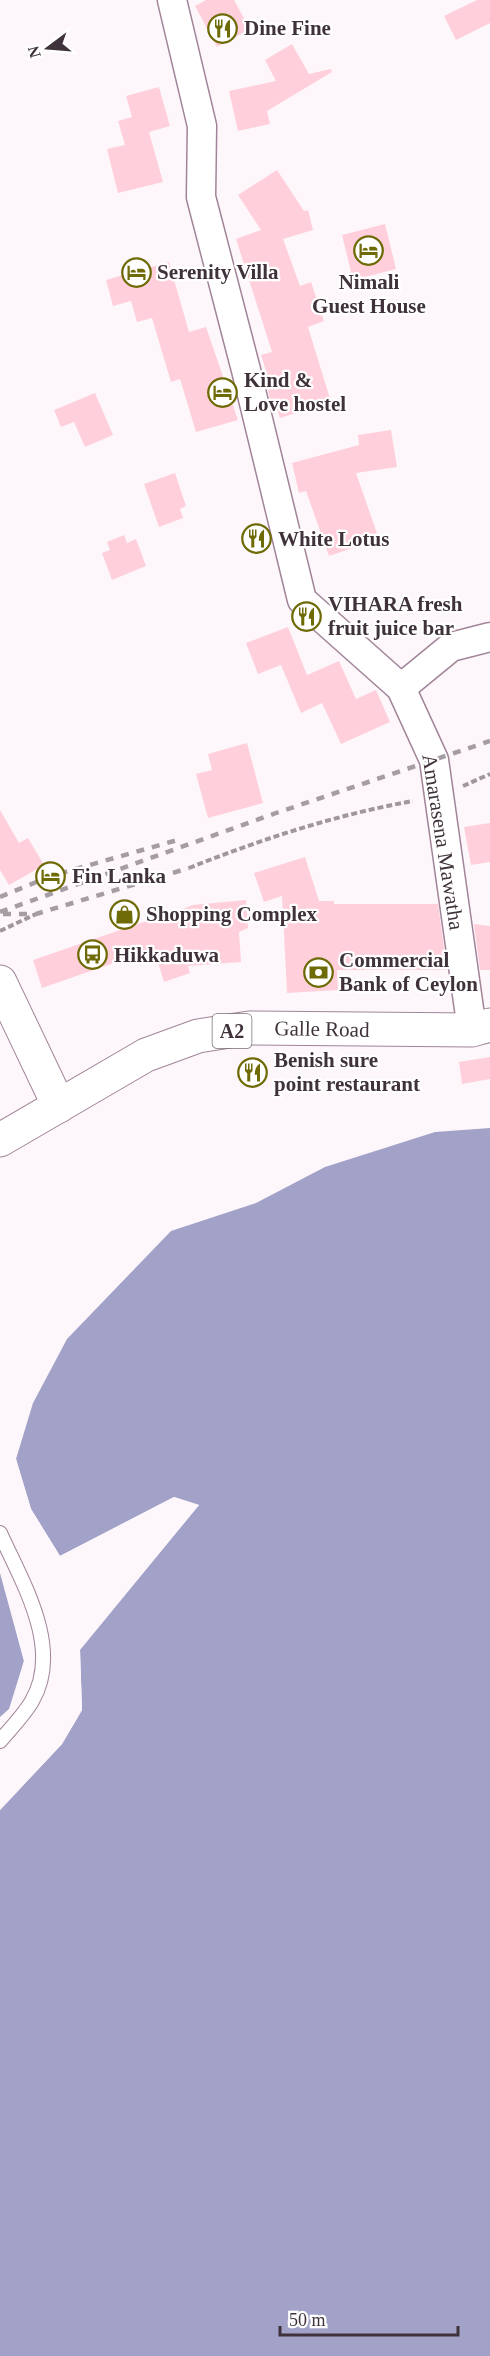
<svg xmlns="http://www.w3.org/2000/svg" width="490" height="2356" viewBox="0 0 490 2356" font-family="'Times New Roman',serif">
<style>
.water{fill:#a2a2c8}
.pier{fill:#fdf7fb}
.building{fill:#ffd0db}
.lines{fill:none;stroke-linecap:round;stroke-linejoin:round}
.lane-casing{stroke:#a18499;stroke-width:16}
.street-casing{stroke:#a18499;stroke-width:31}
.primary-casing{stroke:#a18499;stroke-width:35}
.highway-casing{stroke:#a18499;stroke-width:35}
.path{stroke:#a0969d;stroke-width:4;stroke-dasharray:6 3;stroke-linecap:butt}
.lane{stroke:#fff;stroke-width:14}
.street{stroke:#fff;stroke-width:28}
.primary{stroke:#fff;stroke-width:33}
.highway{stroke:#fff;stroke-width:33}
.rail{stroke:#a69ca3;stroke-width:4.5;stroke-dasharray:8 8;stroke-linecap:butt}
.labels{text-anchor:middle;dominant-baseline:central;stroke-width:4.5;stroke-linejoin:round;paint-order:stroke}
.shield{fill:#fff;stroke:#797076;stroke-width:1.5}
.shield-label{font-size:20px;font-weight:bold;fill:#3f323b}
.poi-label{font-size:21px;font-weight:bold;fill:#3f323b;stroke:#fff;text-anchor:start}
.street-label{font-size:21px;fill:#3f323b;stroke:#fff}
</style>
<rect width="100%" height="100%" fill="#fdf7fb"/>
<!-- water -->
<g class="water">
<path d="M490 1128V2356H0V1810L62 1744 82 1710 80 1650 199 1505 174 1497 60 1556 31 1509 16 1459 33 1403 67 1339 171 1231 256 1203 325 1167 435 1132Z"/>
<path d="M0 1573 24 1661 9 1709 0 1717Z"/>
</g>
<!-- pier -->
<g class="pier">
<path d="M16 1459 31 1509 60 1556 174 1497 199 1505 80 1649 82 1710 62 1744 0 1810V1805L59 1743 79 1709 78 1648 194 1507 175 1500 59 1559 28 1510 13 1460Z"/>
<path d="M0 1570 7 1582 27 1661 12 1710 0 1720 10 1709 24 1661Z"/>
</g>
<!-- building -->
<g class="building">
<path d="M206 0H234L250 29 217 47 195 6Z"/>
<path d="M477 0H490V23L456 40 444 16Z"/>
<path d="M292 44 309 74 331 69 332 72 267 111 270 124 238 131 229 91 276 81 265 60Z"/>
<path d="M159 87 170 126 149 132 163 182 118 193 107 149 125 145 118 121 132 117 126 96Z"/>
<path d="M277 170 304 211 308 210 313 230 283 239 300 286 311 282 324 321 308 327 331 402 280 418 276 406 271 404 268 390 271 387 261 355 272 352 236 239 261 230 238 195Z"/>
<path d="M385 224 396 269 353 280 342 235Z"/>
<path d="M169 262 189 332 206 327 238 420 196 432 180 379 171 382 152 318 137 322 131 301 113 306 106 280Z"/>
<path d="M95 393 113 435 85 447 74 422 61 427 54 410Z"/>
<path d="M391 430 397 467 356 473 379 539 329 556 306 491 299 493 292 463 359 445 358 435Z"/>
<path d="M175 473 186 506 180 509 183 518 159 527 144 484Z"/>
<path d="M124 535 127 543 136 539 146 566 112 580 102 553 110 550 107 542Z"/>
<path d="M288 627 307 675 339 661 356 699 376 690 390 722 341 744 322 703 301 713 281 665 258 674 246 643Z"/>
<path d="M247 743 263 803 208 818 196 774 212 770 208 754Z"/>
<path d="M0 810 19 843 28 838 44 865 9 885 0 870Z"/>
<path d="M490 823V862L471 865 464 827Z"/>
<path d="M305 857 319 901H334V904H438L447 970H337L338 990 287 993 282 896 264 902 254 873Z"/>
<path d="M246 900 248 928 239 932 241 962 188 966 190 973 164 982 154 949 42 988 33 960 193 905Z"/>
<path d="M474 924 490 926V970H480Z"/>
<path d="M490 1057V1079L462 1084 459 1062Z"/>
</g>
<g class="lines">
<defs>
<path id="lane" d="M0 1533C22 1582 63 1648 32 1701 24 1715 11 1728 0 1741"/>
<g id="street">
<path d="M172 0 202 126 201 197 246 370 302 600 401 688 434 760 472 1030"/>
<path d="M401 688 451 647 490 637"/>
</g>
<path id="primary" d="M0 982 59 1106"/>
<path id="highway" d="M0 1140 146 1055 198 1036 249 1028 472 1030 490 1025"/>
</defs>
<!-- lane casing -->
<use href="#lane" class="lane-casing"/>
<!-- street casing -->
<use href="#street" class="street-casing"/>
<!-- primary casing -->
<use href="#primary" class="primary-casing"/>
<!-- highway casing -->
<use href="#highway" class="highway-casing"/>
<!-- path -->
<g class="path">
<path d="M463 786 490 774"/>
<path d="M189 868C262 839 335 815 413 801"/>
<path d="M0 931 36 914"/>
</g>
<!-- lane -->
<use href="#lane" class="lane"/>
<!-- street -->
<use href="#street" class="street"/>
<!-- primary -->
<use href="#primary" class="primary"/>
<!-- highway -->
<use href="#highway" class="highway"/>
<!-- rail -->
<g class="rail">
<path d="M0 897 51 876 181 839"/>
<path d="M0 912 276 813 490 741"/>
<path d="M3 914H36L189 868"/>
</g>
</g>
<!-- icons -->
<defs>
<symbol id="restaurant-ring" viewBox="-11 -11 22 22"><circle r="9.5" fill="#fff" stroke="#6e6a06" stroke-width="1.5"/><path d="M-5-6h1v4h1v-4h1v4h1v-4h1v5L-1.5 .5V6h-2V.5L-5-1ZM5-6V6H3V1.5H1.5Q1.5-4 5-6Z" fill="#6e6a06"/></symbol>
<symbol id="hotel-ring" viewBox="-11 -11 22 22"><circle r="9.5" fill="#fff" stroke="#6e6a06" stroke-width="1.5"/><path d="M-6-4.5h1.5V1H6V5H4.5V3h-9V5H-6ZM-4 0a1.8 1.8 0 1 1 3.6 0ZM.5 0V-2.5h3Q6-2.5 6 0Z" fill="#6e6a06"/></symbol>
<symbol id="shop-ring" viewBox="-11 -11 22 22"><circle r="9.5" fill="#fff" stroke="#6e6a06" stroke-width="1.5"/><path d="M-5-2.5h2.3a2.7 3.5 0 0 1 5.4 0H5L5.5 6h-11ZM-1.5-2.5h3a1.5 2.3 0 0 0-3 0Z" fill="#6e6a06"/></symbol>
<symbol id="bus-ring" viewBox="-11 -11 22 22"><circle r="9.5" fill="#fff" stroke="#6e6a06" stroke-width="1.5"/><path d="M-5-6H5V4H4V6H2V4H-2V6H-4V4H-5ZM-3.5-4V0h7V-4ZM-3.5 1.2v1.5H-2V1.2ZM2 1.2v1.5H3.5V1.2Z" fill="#6e6a06"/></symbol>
<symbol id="bank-ring" viewBox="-11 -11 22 22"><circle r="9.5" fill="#fff" stroke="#6e6a06" stroke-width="1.5"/><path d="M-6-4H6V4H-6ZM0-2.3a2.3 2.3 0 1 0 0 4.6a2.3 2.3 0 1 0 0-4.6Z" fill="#6e6a06"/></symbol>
</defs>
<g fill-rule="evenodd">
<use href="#restaurant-ring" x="206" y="12" width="33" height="33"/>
<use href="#hotel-ring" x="352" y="234" width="33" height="33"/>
<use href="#hotel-ring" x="120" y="256" width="33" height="33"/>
<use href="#hotel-ring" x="206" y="376" width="33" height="33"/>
<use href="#restaurant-ring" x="240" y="522" width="33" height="33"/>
<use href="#restaurant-ring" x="290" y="600" width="33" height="33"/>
<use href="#hotel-ring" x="34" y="860" width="33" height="33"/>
<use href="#shop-ring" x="108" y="898" width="33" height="33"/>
<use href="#bus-ring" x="76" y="938" width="33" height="33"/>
<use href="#bank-ring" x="302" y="956" width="33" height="33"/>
<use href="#restaurant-ring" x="236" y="1056" width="33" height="33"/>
</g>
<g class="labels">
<!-- shield labels -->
<rect class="shield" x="212.5" y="1014" width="39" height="34" rx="4.5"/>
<g class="shield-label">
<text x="232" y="1031">A2</text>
</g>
<!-- poi labels -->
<g class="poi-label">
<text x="244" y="28">Dine Fine</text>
<text x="157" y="272">Serenity Villa</text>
<text x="369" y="282" text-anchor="middle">Nimali<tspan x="369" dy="24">Guest House</tspan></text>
<text x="244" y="380">Kind &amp;<tspan x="244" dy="24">Love hostel</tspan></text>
<text x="278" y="539">White Lotus</text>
<text x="328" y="604">VIHARA fresh<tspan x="328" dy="24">fruit juice bar</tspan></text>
<text x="72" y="876">Fin Lanka</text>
<text x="146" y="914">Shopping Complex</text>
<text x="114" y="955">Hikkaduwa</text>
<text x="339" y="960">Commercial<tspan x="339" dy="24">Bank of Ceylon</tspan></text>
<text x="274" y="1060">Benish sure<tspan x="274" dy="24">point restaurant</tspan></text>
</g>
<!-- street labels -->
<g class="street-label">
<text transform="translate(443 842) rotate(81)">Amarasena Mawatha</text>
<text transform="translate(322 1029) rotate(1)">Galle Road</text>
</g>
</g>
<!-- north arrow -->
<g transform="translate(48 48) rotate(254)" stroke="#ffffff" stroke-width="4.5" paint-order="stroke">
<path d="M0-4.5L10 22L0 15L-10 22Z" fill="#3f323b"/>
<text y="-9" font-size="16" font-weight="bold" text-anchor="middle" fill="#3f323b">N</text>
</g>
<!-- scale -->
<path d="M280 2326v9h178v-9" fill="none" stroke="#3f323b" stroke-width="3"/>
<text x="289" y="2326" font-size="18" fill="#3f323b" stroke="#ffffff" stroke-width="4.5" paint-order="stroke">50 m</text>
</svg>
